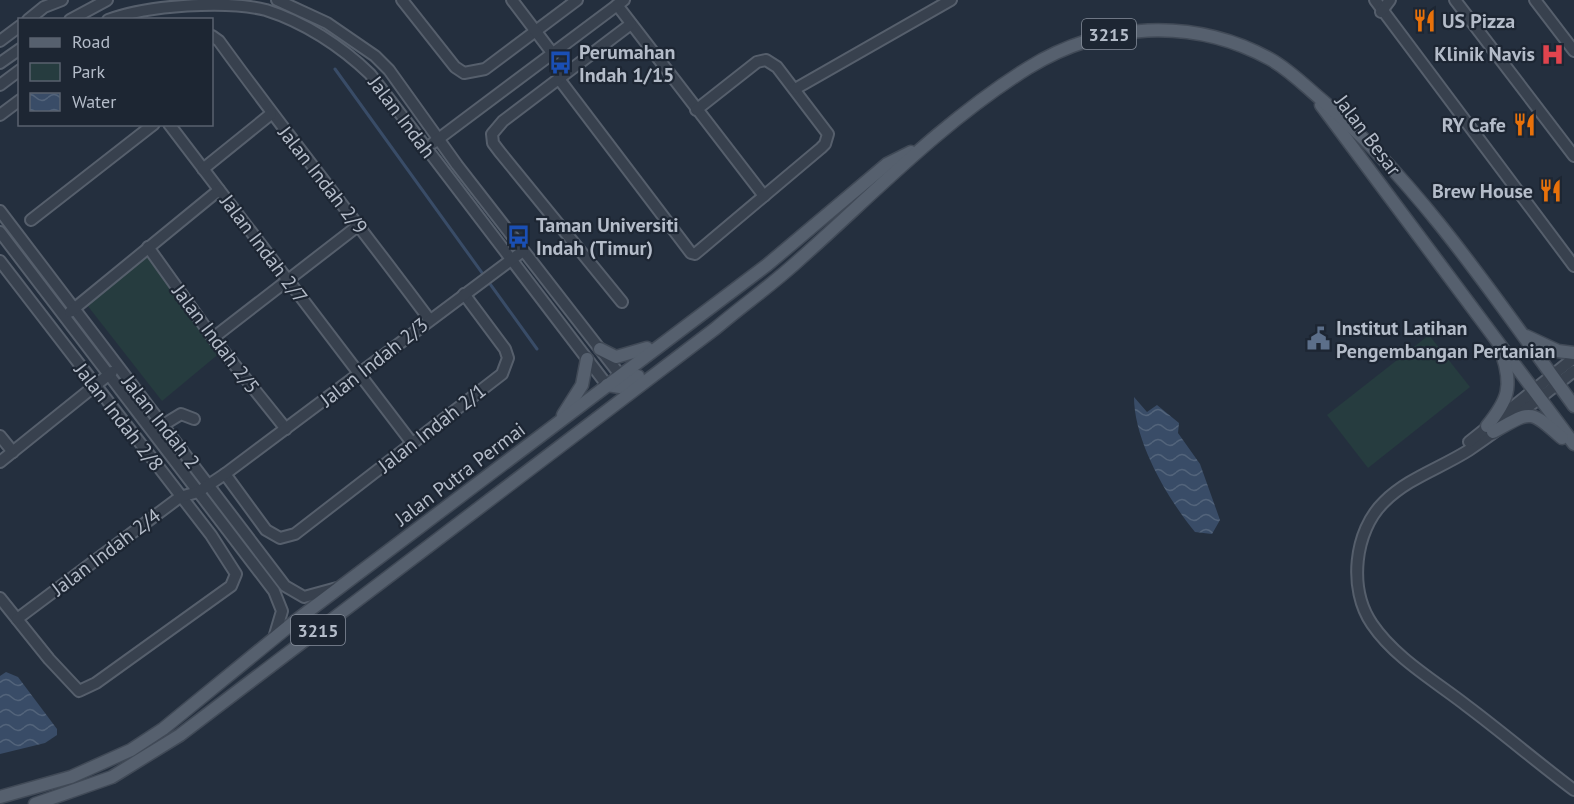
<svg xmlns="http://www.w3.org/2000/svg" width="1574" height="804" viewBox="0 0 1574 804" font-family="'PT Sans',sans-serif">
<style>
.park{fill:#263c3f}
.water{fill:url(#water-waves)}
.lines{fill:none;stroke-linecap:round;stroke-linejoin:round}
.stream{stroke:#394c67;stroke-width:3}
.minor-casing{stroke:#565f6c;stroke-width:14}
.major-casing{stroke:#414a57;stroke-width:15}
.minor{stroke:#38414e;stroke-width:10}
.major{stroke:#56606e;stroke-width:12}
.labels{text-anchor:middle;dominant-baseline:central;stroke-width:4.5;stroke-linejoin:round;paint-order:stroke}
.shield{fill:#1d2633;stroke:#878f9c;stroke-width:1.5}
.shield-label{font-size:18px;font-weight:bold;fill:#b4bcc9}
.poi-label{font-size:20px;font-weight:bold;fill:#b4bcc9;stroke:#1d2633;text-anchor:start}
.street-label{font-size:20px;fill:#b4bcc9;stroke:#1d2633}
</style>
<defs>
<pattern id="water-waves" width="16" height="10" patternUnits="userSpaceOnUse" patternTransform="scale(1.5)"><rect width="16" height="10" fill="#394c67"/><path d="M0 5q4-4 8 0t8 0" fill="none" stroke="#53647b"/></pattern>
</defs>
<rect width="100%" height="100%" fill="#242f3e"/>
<!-- park -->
<g class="park">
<path d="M148 255 221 352 162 401 87 305Z"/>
<path d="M1429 335 1470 387 1368 468 1327 415Z"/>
</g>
<!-- water -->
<g class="water">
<path d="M1134 397 1147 412 1157 405 1179 423 1178 433 1200 464 1220 520 1212 534 1195 532C1167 498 1134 441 1134 397Z"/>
<path d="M6 672 18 677 57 729V735L45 743 0 754V676Z"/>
</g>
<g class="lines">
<!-- stream -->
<path class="stream" d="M335 69 537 349"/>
<defs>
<g id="minor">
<path d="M277 0 327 23 375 56 389 70 457 165 620 375"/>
<path d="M402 0 455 67 464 73 485 69 577 0"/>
<path d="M512 0 553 54"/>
<path d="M1375 0 1574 266"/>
<path d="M1455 0 1574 156"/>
<path d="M1535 0 1574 51"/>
<path d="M617 5 764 196"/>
<path d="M1381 12 1390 0"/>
<path d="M28 20 44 7 62 0"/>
<path d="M70 20 107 0"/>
<path d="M108 20C148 5 226 0 266 10 304 22 341 46 370 74L607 385"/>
<path d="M212 36 219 41C287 135 360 226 429 319"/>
<path d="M0 41 20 26"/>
<path d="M0 63 20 49"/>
<path d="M559 79 691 253 695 254 821 148 825 144 828 134 777 67 766 60 757 62 696 110"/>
<path d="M0 85 20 70"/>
<path d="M795 89 951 0"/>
<path d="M0 115 20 100"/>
<path d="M169 124 412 443"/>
<path d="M433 143 624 0"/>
<path d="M203 169 271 114"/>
<path d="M0 211 285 586 304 597 337 588"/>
<path d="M31 220 154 124"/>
<path d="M0 232 274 591 282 611 274 638"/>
<path d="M148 247 213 338 286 429"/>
<path d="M0 261 211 535 236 574 231 586 96 683 79 691 49 659 0 598"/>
<path d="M622 302 499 151 493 143 492 134 503 121 631 24"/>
<path d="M70 312 219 190"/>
<path d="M213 338 359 225"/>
<path d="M1574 371C1540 398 1505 426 1469 450 1441 468 1408 478 1384 502 1354 531 1348 589 1372 624 1395 658 1435 681 1467 706 1503 733 1538 763 1574 790"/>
<path d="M163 425 181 414 194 419"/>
<path d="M0 436 13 452"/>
<path d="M1469 442 1574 358"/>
<path d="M0 462 112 372"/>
<path d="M225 474 266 530 280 538 295 534 502 374 508 358 505 349 464 294"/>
<path d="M17 619 180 497 198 492 225 474 523 251"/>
</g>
<g id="major">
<path d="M1321 105 1574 444"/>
<path d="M1526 336 1558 351 1574 353"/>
<path d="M600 349 616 357 647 348"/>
<path d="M607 385 620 387 638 376"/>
<path d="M563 415 582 385 587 359"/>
<path d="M1487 426C1508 400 1513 387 1502 354"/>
<path d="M1493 432C1532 411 1528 408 1562 438"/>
<path d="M0 797 71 777 131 750 163 729 294 622 767 265 887 164 911 152"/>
<path d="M35 804 112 777 180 735 716 328C743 305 773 284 799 260 873 194 943 121 1028 68 1102 22 1193 17 1270 59 1290 70 1306 87 1323 101 1420 184 1499 303 1574 406"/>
</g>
</defs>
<!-- minor casing -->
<use href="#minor" class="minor-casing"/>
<!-- major casing -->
<use href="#major" class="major-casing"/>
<!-- minor -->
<use href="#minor" class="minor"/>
<!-- major -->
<use href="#major" class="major"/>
</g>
<!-- icons -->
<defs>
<symbol id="restaurant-bare" viewBox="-9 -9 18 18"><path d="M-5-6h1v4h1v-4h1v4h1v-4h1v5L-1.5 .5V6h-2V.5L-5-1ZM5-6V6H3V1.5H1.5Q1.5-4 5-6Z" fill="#e8710a" stroke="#1d2633" stroke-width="2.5" paint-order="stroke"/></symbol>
<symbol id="hospital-bare" viewBox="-9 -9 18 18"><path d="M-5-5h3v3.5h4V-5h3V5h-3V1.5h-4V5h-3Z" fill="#e0444e" stroke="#1d2633" stroke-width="2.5" paint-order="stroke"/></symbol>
<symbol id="bus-bare" viewBox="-9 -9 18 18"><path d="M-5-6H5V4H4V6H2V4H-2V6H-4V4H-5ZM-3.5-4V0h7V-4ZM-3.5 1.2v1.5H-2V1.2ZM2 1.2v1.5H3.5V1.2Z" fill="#1a4fb4" stroke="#1d2633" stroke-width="2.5" paint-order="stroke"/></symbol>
<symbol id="civic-bare" viewBox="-9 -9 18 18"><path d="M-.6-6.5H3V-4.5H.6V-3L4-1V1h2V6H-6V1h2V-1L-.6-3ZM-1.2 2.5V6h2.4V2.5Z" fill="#5c6f8a" stroke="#1d2633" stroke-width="2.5" paint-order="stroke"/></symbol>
</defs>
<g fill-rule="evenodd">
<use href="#restaurant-bare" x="1408" y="4" width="33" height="33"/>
<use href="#hospital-bare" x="1536" y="38" width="33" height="33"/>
<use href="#bus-bare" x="544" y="46" width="33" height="33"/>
<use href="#restaurant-bare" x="1508" y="108" width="33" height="33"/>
<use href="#restaurant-bare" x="1534" y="174" width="33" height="33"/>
<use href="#bus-bare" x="502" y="220" width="33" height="33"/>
<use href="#civic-bare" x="1302" y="322" width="33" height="33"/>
</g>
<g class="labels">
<!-- shield labels -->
<g class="shield">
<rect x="1082" y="19" width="54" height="30" rx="4.5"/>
<rect x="291" y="615" width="54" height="30" rx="4.5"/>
</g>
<g class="shield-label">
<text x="1109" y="34">3215</text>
<text x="318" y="630">3215</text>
</g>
<!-- poi labels -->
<g class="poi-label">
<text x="1442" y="21">US Pizza</text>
<text x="579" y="52">Perumahan<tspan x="579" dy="23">Indah 1/15</tspan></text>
<text x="1535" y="54" text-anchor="end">Klinik Navis</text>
<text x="1506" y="125" text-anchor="end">RY Cafe</text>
<text x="1533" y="191" text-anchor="end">Brew House</text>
<text x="536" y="225">Taman Universiti<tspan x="536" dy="23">Indah (Timur)</tspan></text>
<text x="1336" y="328">Institut Latihan<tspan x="1336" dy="23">Pengembangan Pertanian</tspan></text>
</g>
<!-- street labels -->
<g class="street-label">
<text transform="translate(402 117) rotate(53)">Jalan Indah</text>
<text transform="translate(1368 135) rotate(53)">Jalan Besar</text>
<text transform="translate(323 180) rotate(52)">Jalan Indah 2/9</text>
<text transform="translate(264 249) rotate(53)">Jalan Indah 2/7</text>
<text transform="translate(216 339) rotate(53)">Jalan Indah 2/5</text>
<text transform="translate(374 362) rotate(-38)">Jalan Indah 2/3</text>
<text transform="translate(119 417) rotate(52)">Jalan Indah 2/8</text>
<text transform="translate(161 422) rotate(52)">Jalan Indah 2</text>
<text transform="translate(432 428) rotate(-38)">Jalan Indah 2/1</text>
<text transform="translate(460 474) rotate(-37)">Jalan Putra Permai</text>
<text transform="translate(106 552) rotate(-37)">Jalan Indah 2/4</text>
</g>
</g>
<!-- legend -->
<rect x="18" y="18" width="195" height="108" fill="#1d2633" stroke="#59626f" stroke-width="1.5"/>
<rect x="30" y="38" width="30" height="9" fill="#56606e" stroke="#59626f" stroke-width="1.5"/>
<text x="72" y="48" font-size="18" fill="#b4bcc9">Road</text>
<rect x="30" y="63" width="30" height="18" fill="#263c3f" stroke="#59626f" stroke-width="1.5"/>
<text x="72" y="78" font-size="18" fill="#b4bcc9">Park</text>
<rect x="30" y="93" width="30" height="18" fill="url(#water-waves)" stroke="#59626f" stroke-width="1.5"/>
<text x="72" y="108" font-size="18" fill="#b4bcc9">Water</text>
</svg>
